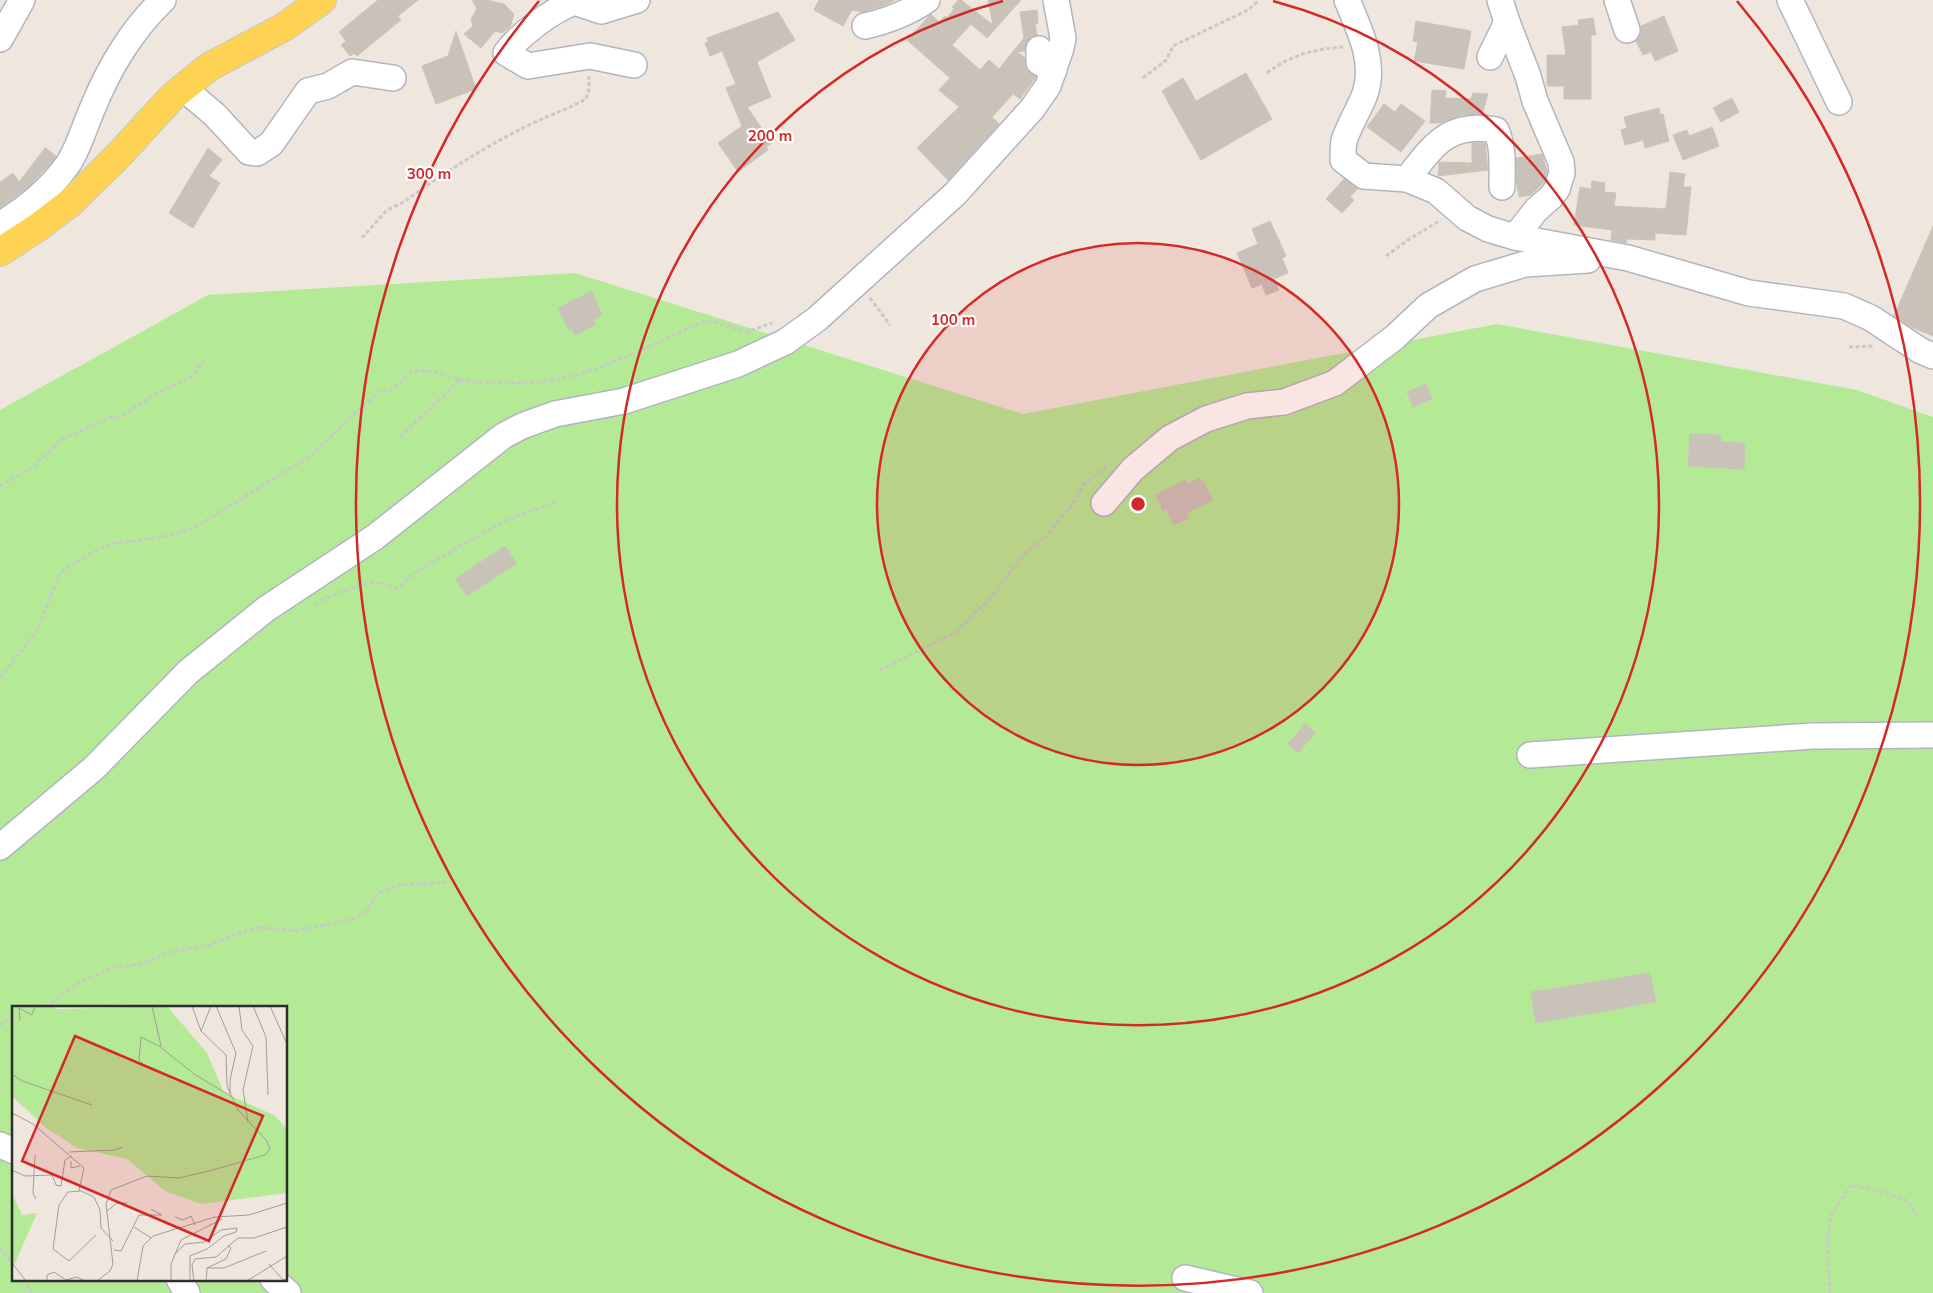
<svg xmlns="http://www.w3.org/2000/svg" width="1933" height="1293" viewBox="0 0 1933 1293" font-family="Mulish,sans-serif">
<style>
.green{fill:#b4ea96;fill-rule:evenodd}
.building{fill:#c8c2b9;stroke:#cbc4b7}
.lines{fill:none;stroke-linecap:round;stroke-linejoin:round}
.minor-casing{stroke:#b2b5c1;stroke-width:28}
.major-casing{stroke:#c8c8c8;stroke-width:30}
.path{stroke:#c8c8c8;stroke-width:3;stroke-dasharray:4 2.5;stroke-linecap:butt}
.minor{stroke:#fff;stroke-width:25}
.major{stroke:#fed354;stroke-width:28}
.ring{fill:none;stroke:#d62828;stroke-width:2.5}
.inset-road{fill:none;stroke:#a19d97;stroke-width:1}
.view{fill:#d62828;fill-opacity:0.15;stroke:#d62828;stroke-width:2.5}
.inset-edge{fill:none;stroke:#2d2d2d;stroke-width:2.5}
.centre{fill:#d62828;stroke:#fff;stroke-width:2.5}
.ring-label{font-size:15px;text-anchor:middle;font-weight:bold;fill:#d62828;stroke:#fff;stroke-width:4.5;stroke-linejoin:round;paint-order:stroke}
</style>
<rect width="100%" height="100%" fill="#efe7de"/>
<!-- green -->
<path class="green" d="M575 273 1023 414 1497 324 1857 390 1933 417V1293H0V410L208 295ZM14 1007H286V1279H14Z"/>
<!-- building -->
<g class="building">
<path d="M378 0H418L398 16 401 20 357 56 355 53 350 56 341 45 346 41 339 32Z"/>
<path d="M472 0H487L504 4 514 14 510 27 502 33 495 31 481 48 464 34 473 26 471 19 477 9Z"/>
<path d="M819 0H895L885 5 863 12 852 10 843 26 814 10Z"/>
<path d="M958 0H961L993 25 988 0H1021L987 38 971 24 952 45 980 70 989 60 999 69 1024 38 1020 12 1037 10 1038 24H1035L1037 35 1031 37 1027 41 1025 51 1017 52 1025 58 1027 70 1036 77 1020 99 1013 94 992 117 999 124 948 180 917 148 959 107 939 90 950 78 907 40 931 14 939 22 945 16 947 18 954 9 952 7Z"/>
<path d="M778 12 795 40 757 62 771 97 747 107 772 143 766 147 768 150 738 172 718 143 742 126 726 88 736 84 722 51 710 56 705 43 708 42 707 38Z"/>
<path d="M1664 16 1678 51 1655 61 1651 52 1643 55 1636 41 1641 33V26Z"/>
<path d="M1593 18 1596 35H1591V99H1564V86H1547V55H1566L1562 27 1579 25 1578 20Z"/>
<path d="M1416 21 1471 31 1464 69 1414 61 1418 42 1413 41Z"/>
<path d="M456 31 476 89 436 104 422 66 448 56Z"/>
<path d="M1246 73 1272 119 1201 160 1162 91 1183 78 1196 101Z"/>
<path d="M1432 90 1446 91 1445 98 1471 99 1473 93 1488 94 1482 114 1462 115 1441 123H1430Z"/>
<path d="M1732 98 1739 112 1721 122 1713 108Z"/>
<path d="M1384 104 1395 112 1401 104 1425 121 1401 152 1367 127Z"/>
<path d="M1659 108 1660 115 1663 114 1669 141 1645 148 1643 140 1625 145 1621 130 1627 128 1624 117Z"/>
<path d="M1712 127 1719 146 1683 160 1673 135 1687 130 1689 136Z"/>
<path d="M1472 143H1485L1488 170 1438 176 1439 162 1472 163Z"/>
<path d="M45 148 56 156 50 164 28 187 0 208V182L13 173 19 182Z"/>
<path d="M208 148 222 160 209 176 220 183 193 228 169 213Z"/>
<path d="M1542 154 1547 171 1544 182 1531 195 1519 197 1516 179V158Z"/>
<path d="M1670 172 1685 174 1683 187H1691L1686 235 1655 233V240L1627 239 1626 243 1611 240 1612 230 1574 225 1580 187 1591 189 1592 181 1605 183 1604 192 1616 193 1614 206 1666 209Z"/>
<path d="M1344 179 1358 188 1350 197 1354 200 1342 213 1326 199Z"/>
<path d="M1270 221 1286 256 1282 258 1288 273 1274 279 1279 290 1266 295 1262 284 1252 288 1237 253 1258 244 1252 229Z"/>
<path d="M1933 226V336L1909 326 1894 316Z"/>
<path d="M592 291 602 315 593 320 595 325 575 335 571 328 568 329 558 308Z"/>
<path d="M1426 384 1432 399 1413 407 1407 392Z"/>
<path d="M1690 434 1721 435V442L1745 443 1744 469 1688 466Z"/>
<path d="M1200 478 1203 483 1204 482 1213 501 1186 513 1189 518 1174 525 1166 509 1163 511 1156 495 1186 480 1187 484Z"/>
<path d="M505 546 517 563 467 596 455 579Z"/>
<path d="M1305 724 1315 733 1298 753 1288 744Z"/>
<path d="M1650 973 1656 1002 1536 1023 1531 992Z"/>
</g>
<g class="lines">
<defs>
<g id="minor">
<path d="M1347 0C1359 29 1376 62 1365 94 1359 110 1349 125 1344 141 1343 147 1343 154 1343 160L1364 176 1407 179 1436 191 1467 218 1488 229 1515 237 1628 258 1749 293 1844 306 1871 318 1921 351 1933 356"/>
<path d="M1500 0 1507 22 1528 76 1535 101 1561 162 1562 173 1557 189 1551 197 1536 210 1515 237"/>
<path d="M1617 0 1627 30"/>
<path d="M1790 0 1839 102"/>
<path d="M865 26C888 21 908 13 927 0"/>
<path d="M0 39 22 0"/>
<path d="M1039 49V62L1054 70"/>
<path d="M1490 57 1507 22"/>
<path d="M634 65 590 56 528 66 506 53C520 34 553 10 574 2L601 11 637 0"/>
<path d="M183 88 215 115 249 152 257 153 271 144 308 91 328 86 352 72 393 78"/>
<path d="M1407 179C1433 146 1448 121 1496 130 1504 148 1502 168 1502 187"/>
<path d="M0 225C26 208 50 190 68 164 78 150 86 122 94 105 109 68 133 28 163 0"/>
<path d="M1104 503 1133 469 1170 438 1206 419 1247 406 1284 402 1335 383 1395 337 1428 306 1475 279 1525 264 1588 260"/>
<path d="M1530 755 1813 736 1933 735"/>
<path d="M0 847 94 768 188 672 266 609 375 537 503 436 522 426 555 414 624 401 738 364 785 342 817 319 955 194 1032 109 1048 86 1061 48 1063 38 1056 0"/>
<path d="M0 1145 14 1151"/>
<path d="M1185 1278 1250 1293"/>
<path d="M179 1279 187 1293"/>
<path d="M273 1279 288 1293"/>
</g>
<path id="major" d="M0 252 37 228 70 203 117 157 173 96 209 67 284 27 322 0"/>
</defs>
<!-- minor casing -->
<use href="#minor" class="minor-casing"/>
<!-- major casing -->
<use href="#major" class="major-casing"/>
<!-- path -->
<g class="path">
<path d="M1267 73C1291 55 1313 49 1343 47"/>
<path d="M1143 78 1166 60 1173 46 1248 10 1259 0"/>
<path d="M362 238 387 210 402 203C441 175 481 149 523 128 544 117 566 110 586 99L589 89V76"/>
<path d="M1386 256 1408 240 1439 221"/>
<path d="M870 298 890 325"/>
<path d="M1849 347 1873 346"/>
<path d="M400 437 460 380"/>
<path d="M0 486 32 468 62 439 108 418 122 416 153 395 190 378 204 361"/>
<path d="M315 604C328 596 367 580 382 583 387 584 392 587 397 589L414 573 506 520 556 502"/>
<path d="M880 670 956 632 991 597 1025 553 1048 534 1072 505 1084 484 1106 467"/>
<path d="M0 678 37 630 59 575 67 568 95 551 111 544 173 535 194 528 309 457 379 391C383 390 389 391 393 389 403 383 405 372 417 371 432 369 448 377 462 380 481 384 500 383 519 383 585 383 644 347 703 322H713L747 332 772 323"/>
<path d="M46 1007 81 981 113 968 144 963 170 952 209 945 256 927 295 931 353 919 365 912 379 893 401 885 450 882"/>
<path d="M0 1025 14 1016"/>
<path d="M0 1247 14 1266"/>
<path d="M23 1279 32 1293"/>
<path d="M1830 1293 1827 1242 1831 1215 1851 1185 1886 1193 1908 1201 1919 1219"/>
</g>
<!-- minor -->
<use href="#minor" class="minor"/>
<!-- major -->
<use href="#major" class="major"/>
</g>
<!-- distance rings -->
<circle cx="1138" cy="504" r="261" fill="#d62828" fill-opacity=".12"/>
<g class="ring">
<circle cx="1138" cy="504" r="261"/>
<path d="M1273 1A521 521 0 1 1 1003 1"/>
<path d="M1737 1A782 782 0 1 1 539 1"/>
</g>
<!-- overview -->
<g transform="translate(12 1006)">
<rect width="275" height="275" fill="#efe7de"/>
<path d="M40 0 46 3 155 0 195 47 212 87 262 109 275 123V187L189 198 153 185 115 153 65 142 33 121 0 90V1ZM0 188 10 209 25 207 0 264Z" fill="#b4ea96"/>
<path class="inset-road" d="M140 0 149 40M204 0 224 47 218 74V88M227 0 230 24 241 40 231 84 236 116M241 0 254 31 256 89M258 0 275 38M8 15 7 2 20 9 23 0M189 25 199 0M135 62 127 54 129 31 147 40 182 68 220 91M0 68 10 75 80 99M0 107 21 118 72 162 67 184 82 191 88 204 89 222 101 235M57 146 102 144 111 141M23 149 21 187 24 193M59 155V162L68 160M0 164 13 170 40 169 44 179 49 180 53 154 60 150M68 185 56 186 47 199 41 243 57 255 84 229M95 205 105 197H115M163 211 171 214 179 210 183 219M122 221 139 232M102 244 109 245 127 209H150L139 203M163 248 173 238 192 236 209 224 225 222 224 226 212 230 195 243 178 250V275M0 257 14 275M257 258 271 274 275 273M195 262H212L254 245M35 275V269L42 266 54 274 65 271 73 275M85 275 98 265 101 258 94 198 99 184 135 170 167 172 197 165 253 149 258 143 255 135 226 104 215 80 214 49 189 25 180 0M125 275 131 240 141 230 203 211 237 209 275 197M159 275V258L169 234 210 213M182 275 180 259 183 253 204 251 226 232H242L275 221M194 275 195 262 214 253 219 242 216 239M235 275 275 250"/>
<path class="view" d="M63 30 251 110 197 235 10 155Z"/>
<rect width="275" height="275" class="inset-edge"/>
</g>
<circle cx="1138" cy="504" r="8" class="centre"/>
<g class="ring-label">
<text x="770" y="141">200 m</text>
<text x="429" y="179">300 m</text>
<text x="953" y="325">100 m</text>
</g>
</svg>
